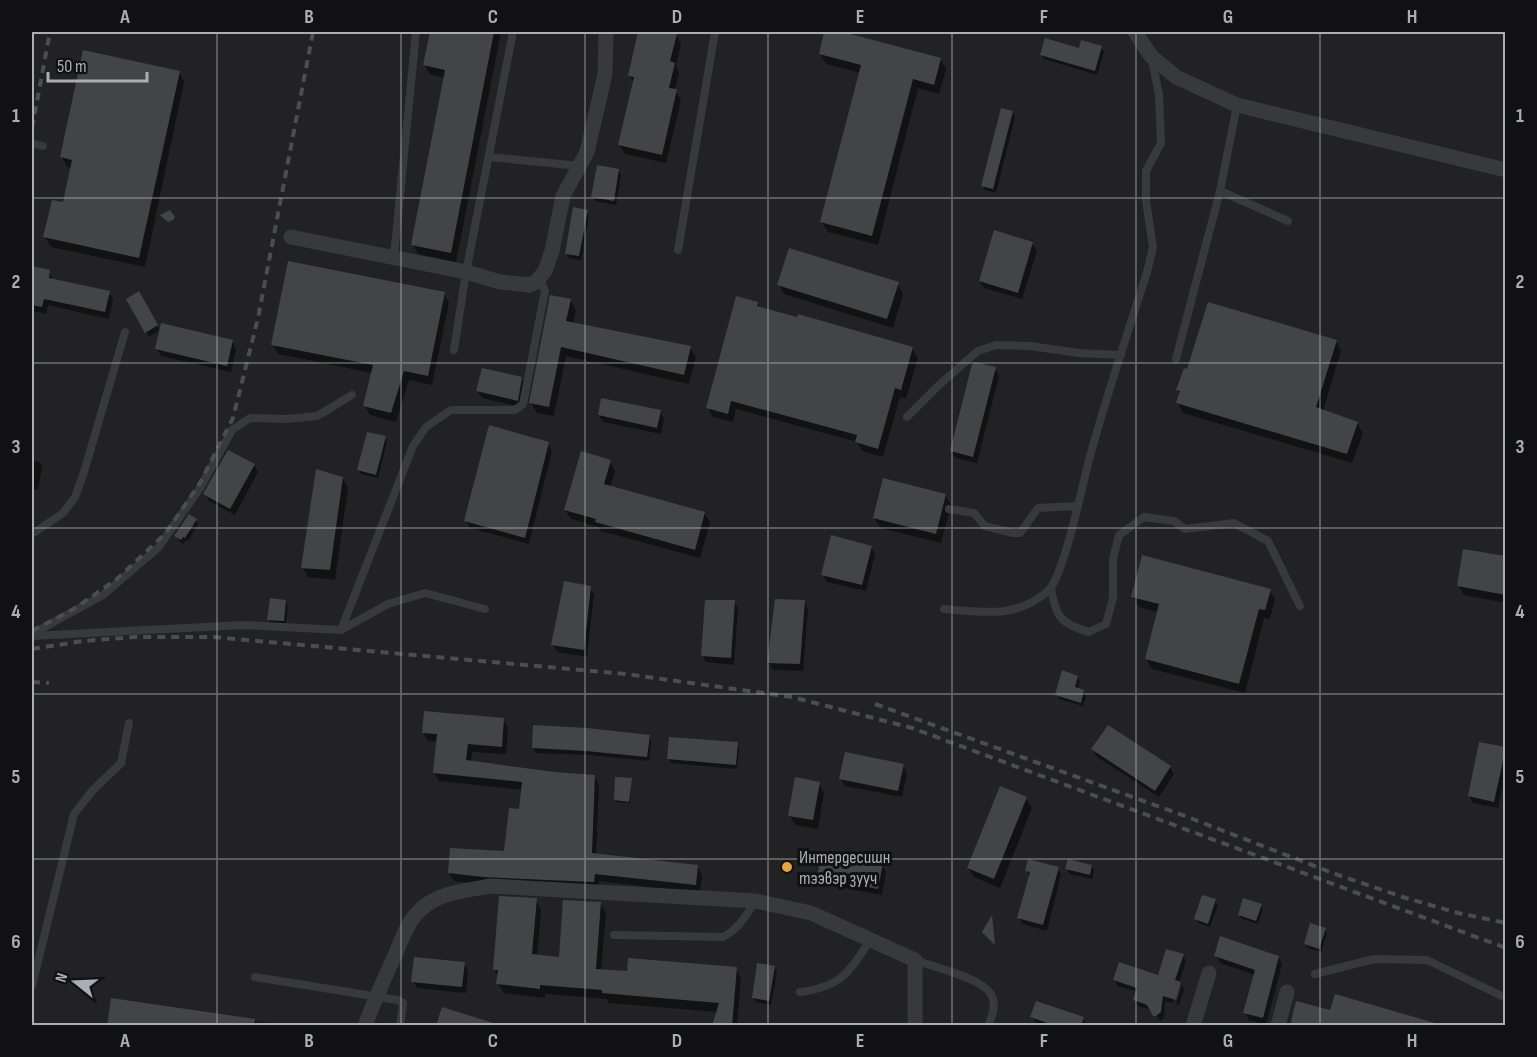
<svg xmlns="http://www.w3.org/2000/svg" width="1537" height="1057" viewBox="0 0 1537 1057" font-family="'Sofia Sans Condensed',sans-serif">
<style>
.built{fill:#222225}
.shadow{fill:#0007}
.building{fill:#434448}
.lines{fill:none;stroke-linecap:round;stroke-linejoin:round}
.service{stroke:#37393d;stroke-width:8}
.minor{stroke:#37393d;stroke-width:15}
.rail{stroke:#4a4d52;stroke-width:4;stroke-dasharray:8 6;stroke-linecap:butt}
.grid{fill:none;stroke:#a9aeb7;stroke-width:1.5;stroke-opacity:0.55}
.poi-dot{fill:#e8a33e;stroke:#111113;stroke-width:2}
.labels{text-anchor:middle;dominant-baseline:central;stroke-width:6;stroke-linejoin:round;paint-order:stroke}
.poi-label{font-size:18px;fill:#a9aeb7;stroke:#111113;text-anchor:start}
.neatline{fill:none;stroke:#a9aeb7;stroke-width:2}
.grid-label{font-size:20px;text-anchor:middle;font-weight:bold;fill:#a9aeb7}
</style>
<rect width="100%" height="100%" fill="#161618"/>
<!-- built -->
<rect class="built" x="32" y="32" width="1473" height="993"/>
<!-- shadow -->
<g class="shadow">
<path d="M432 32H501L456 262 418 254 413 245 445 78 430 74 425 65Z"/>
<path d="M640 32H662L676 35 681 44 676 66 679 73 675 90 681 100 666 163 625 154 620 145 634 83 630 76Z"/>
<path d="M826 32H837L940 59 946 69 939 94 918 88 878 245 828 232 822 222 861 73 826 64 820 54Z"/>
<path d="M1101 48 1104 52 1097 75 1044 59 1042 55Z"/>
<path d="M179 72 184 82 145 267 51 247 45 237 65 204 72 168 67 167 62 157Z"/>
<path d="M1012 112 1015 117 996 193 985 190 983 186Z"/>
<path d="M618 170 621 175 616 205 595 201 593 197Z"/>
<path d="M587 211 589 216 581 260 569 258 566 254Z"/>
<path d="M1032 243 1037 251 1022 299 984 288 980 281Z"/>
<path d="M32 268 49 272 53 280 109 292 113 299 109 319 48 305 46 314 32 311Z"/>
<path d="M898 284 903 294 893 328 784 294 779 285Z"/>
<path d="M138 293 159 330 149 337 128 299Z"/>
<path d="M444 294 449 303 432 385 409 380 396 422 370 415 364 405 372 373 278 354 273 344Z"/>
<path d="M570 300 576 310 573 324 690 347 696 357 689 384 566 356 554 416 537 413 531 403Z"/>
<path d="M757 303 761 309 912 348 918 358 906 399 900 397 883 457 862 451 857 442 736 409 733 422 713 417 708 408Z"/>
<path d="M232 341 236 349 231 372 161 356 157 349Z"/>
<path d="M1336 341 1341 351 1323 411 1357 423 1363 433 1352 463 1183 413 1178 403 1180 394 1178 390Z"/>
<path d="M995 369 999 376 977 463 955 458 951 451Z"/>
<path d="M521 379 525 386 521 407 482 398 477 391Z"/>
<path d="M660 412 664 419 661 434 603 422 599 415Z"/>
<path d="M385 438 387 442 378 478 361 474 359 470Z"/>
<path d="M548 443 552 451 529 544 470 528 466 520Z"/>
<path d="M32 461 40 462 42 467 38 490 32 488Z"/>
<path d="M610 462 615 471 610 487 704 513 710 522 700 558 601 531 599 527 571 519 565 510Z"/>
<path d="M254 465 258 472 235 515 209 501 205 494Z"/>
<path d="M342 478 348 488 335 580 308 577 302 567Z"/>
<path d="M945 495 951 505 941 543 880 528 874 518Z"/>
<path d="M196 520 198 524 188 541 186 540 183 544 178 540 176 536Z"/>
<path d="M871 547 875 554 866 591 827 582 823 574Z"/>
<path d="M1506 558V603L1464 595 1458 585Z"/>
<path d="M590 588 594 595 587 657 557 652 553 645Z"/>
<path d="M1270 590 1275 600 1270 619 1264 618 1245 693 1152 669 1146 659 1158 612 1139 607 1133 597Z"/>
<path d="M285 601 288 606 286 625 272 624 269 620Z"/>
<path d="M734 601 738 608 734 665 706 662 702 655Z"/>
<path d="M804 602 808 609 803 671 773 670 769 663Z"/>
<path d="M1077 677 1080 681 1078 689 1083 691 1086 696 1083 706 1059 699 1057 694Z"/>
<path d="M503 719 508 728 506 754 472 752 471 763 554 773 594 776 599 784 596 855 697 866 702 875 700 893 599 881 598 890 489 885 454 881 449 873 505 853 521 811 523 790 439 781 434 773 438 742 428 741 423 733Z"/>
<path d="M535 727 649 737 651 741 649 761 589 755 536 753 533 748Z"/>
<path d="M737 743 739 748 737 769 671 763 669 759Z"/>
<path d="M1505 749 1506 771 1498 808 1473 803 1469 796Z"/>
<path d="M1093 750 1170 767 1174 774 1159 797 1097 757Z"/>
<path d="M903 765 907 773 902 797 845 786 841 778Z"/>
<path d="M631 780 630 803 616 802 615 800Z"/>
<path d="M819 783 824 793 818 829 795 825 789 815Z"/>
<path d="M1026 798 1032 808 1000 888 974 877 968 868Z"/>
<path d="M882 864 886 872 882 895 823 884 819 876Z"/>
<path d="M1091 866 1094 870 1092 879 1070 874 1067 869Z"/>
<path d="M1058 868 1061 875 1047 931 1023 924 1019 918 1030 876 1027 871Z"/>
<path d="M536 900 541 910 537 956 560 958 600 903 606 913 601 971 628 973 736 968 741 978 737 1026H713L718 1012 609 1003 607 999 545 994V998L504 993 498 984V977L494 969Z"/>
<path d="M1215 901 1218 905 1210 927 1198 923 1196 919Z"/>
<path d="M1261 905 1263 909 1258 924 1242 919 1239 915Z"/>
<path d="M1325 929 1327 934 1321 952 1308 948 1306 944Z"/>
<path d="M1183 955 1186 961 1179 983 1182 985H1179L1173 1003 1165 1001 1164 1018 1160 1021 1152 1010 1138 1006 1135 1000 1138 992 1118 986 1114 980 1159 976Z"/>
<path d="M1216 956 1278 957 1282 964 1266 1025 1249 1020 1245 1012 1255 975 1220 963Z"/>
<path d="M464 963 468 971 466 993 417 988 413 981Z"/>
<path d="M774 967 777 972 771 1005 756 1002 753 998Z"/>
<path d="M1182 985 1184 989 1179 1005 1176 1004Z"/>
<path d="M112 999 286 1026H109Z"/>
<path d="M1032 1017 1083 1018 1086 1024 1043 1026 1036 1023Z"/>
</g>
<!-- building -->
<g class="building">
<path d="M430 32H494L451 253 411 245 445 70 423 65Z"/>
<path d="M638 32H669L677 34 670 61 675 63 669 88 677 89 662 155 618 145 634 77 628 76Z"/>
<path d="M824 32H843L941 58 934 85 913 79 872 236 820 222 861 65 819 54Z"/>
<path d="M1045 38 1079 48 1081 40 1102 46 1095 71 1040 55Z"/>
<path d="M83 50 180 71 139 258 43 237 52 200 63 202 72 160 60 157Z"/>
<path d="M1001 108 1013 111 993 189 981 186Z"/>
<path d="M597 165 619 169 614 201 591 197Z"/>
<path d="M573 207 588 210 579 256 565 254Z"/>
<path d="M170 210 175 217 173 220 168 222 160 215Z"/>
<path d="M994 230 1033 242 1018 293 979 281Z"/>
<path d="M789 248 899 282 887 319 777 285Z"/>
<path d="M288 261 445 292 428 376 404 371 391 413 363 406 373 365 271 345Z"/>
<path d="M32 266 50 270 49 278 110 291 105 312 44 299 42 307 32 305Z"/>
<path d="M139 291 158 325 145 333 126 299Z"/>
<path d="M550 295 571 299 566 321 691 346 684 375 561 347 549 407 529 403Z"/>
<path d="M736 296 758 302 757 306 797 317 798 314 913 347 901 390 895 388 878 449 855 442 857 435 731 401 728 414 706 408Z"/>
<path d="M1208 302 1337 340 1316 407 1358 422 1347 454 1176 403 1180 391 1176 390 1184 368 1187 369Z"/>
<path d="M161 323 233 340 227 366 155 349Z"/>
<path d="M975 362 996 367 973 457 950 451 972 364Z"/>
<path d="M482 368 522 377 518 401 476 391Z"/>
<path d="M601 398 661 410 657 428 598 415Z"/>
<path d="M489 425 549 442 525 538 464 521Z"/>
<path d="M367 432 386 436 376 475 357 470Z"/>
<path d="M228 450 255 464 230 509 203 494Z"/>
<path d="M581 451 611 460 604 484 705 512 695 550 595 522 596 519 564 510Z"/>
<path d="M316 469 343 477 330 570 301 568Z"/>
<path d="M883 478 946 494 936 534 873 518Z"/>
<path d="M189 514 197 519 185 538 183 537 181 540 174 536Z"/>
<path d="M831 535 872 546 862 585 821 575Z"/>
<path d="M1463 549 1506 556V595L1457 586Z"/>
<path d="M1142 555 1271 589 1265 610 1259 609 1239 684 1145 659 1159 604 1131 597Z"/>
<path d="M564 581 591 586 584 650 551 645Z"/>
<path d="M270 598 286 600 284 621 267 620Z"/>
<path d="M775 599 805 600 800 664 767 663Z"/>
<path d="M705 600H735L731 658 701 656Z"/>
<path d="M1062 670 1078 676 1075 687 1084 690 1081 703 1055 695Z"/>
<path d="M424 711 504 718 502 747 468 744 466 760 554 772 595 775 592 853 698 865 696 885 595 874 594 882 483 877 448 873 450 848 504 851 509 808 519 809 522 782 433 773 437 734 422 733Z"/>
<path d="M533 725 587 728 650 735 647 757 586 751 532 748Z"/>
<path d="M1108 725 1171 766 1155 791 1091 749Z"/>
<path d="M669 737 738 742 736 765 667 759Z"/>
<path d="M1479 742 1506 747 1494 802 1468 796Z"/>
<path d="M845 752 904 764 898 791 839 779Z"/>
<path d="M615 777 632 778 629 802 614 800Z"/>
<path d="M795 777 820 782 813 820 788 816Z"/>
<path d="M1000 786 1027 797 994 879 967 868Z"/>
<path d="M822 851 883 863 878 889 817 877Z"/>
<path d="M1028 859 1059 867 1043 925 1017 918 1030 872 1025 871Z"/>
<path d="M1068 859 1092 865 1090 875 1065 869Z"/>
<path d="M1202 895 1216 899 1208 924 1194 919Z"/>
<path d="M499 896 537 898 532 954 559 957 563 900 601 902 596 969 627 971 628 958 737 967 732 1026H712L719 1003 602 993V990L540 985V989L496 984 498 970H493Z"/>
<path d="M1243 898 1262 904 1256 921 1238 915Z"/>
<path d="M992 915 995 945 982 932Z"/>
<path d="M1310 923 1326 928 1319 949 1304 944Z"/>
<path d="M1220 936 1279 956 1263 1018 1243 1013 1255 970 1214 956Z"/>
<path d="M1166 949 1184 954 1175 980 1181 982 1176 1000 1163 996 1161 1012 1156 1016H1153L1147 1005 1133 1000 1137 988 1113 980 1119 962 1158 975Z"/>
<path d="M414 957 465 962 462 987 411 982Z"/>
<path d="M757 963 775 966 769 1001 752 998Z"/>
<path d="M1335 994 1435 1023V1026H1290L1296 1001 1330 1010Z"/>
<path d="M111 998 255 1019 254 1026H107Z"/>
<path d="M1036 1001 1084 1017 1081 1026H1056L1030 1017Z"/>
<path d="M442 1007 493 1023 492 1026H436Z"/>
</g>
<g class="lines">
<!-- service -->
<g class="service">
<path d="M32 143 43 146"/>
<path d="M489 157 580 166"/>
<path d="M1220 191 1288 221"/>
<path d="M678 250 715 32"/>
<path d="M394 257 416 32"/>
<path d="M454 350 466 272 513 32"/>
<path d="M1176 359 1220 191 1237 105"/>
<path d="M907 417 940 384 978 351 996 345 1030 346 1079 353 1121 355"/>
<path d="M949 509 974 513 985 526 1013 533H1020L1038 508 1077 506"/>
<path d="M32 534 63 513 75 497 84 472 125 332"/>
<path d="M1051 589C1057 617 1059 623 1089 632L1106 624 1113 598V559L1119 535 1144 517 1174 521 1185 529 1234 523 1268 541 1300 606"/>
<path d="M944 609C984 612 1016 619 1048 591 1064 576 1082 486 1089 460 1106 397 1127 335 1147 272L1153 247 1146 201V171L1161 143 1159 95 1152 60"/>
<path d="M341 630 413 446 426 427 451 410H515L523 404 545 291 539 278"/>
<path d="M32 634 103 595 158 548 200 488 232 430 250 418 286 419 317 416 352 395"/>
<path d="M32 636 243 625 341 630 388 604 425 593 485 609"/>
<path d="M614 935 723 937C739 929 746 915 756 901"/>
<path d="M915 960C933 967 982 978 991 994 997 1004 992 1016 988 1026"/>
<path d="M1315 974 1374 959 1427 960 1506 998"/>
<path d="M255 977 398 1000 403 1003 400 1026"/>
<path d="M32 986 74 814 93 790 121 763 129 723"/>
<path d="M800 992C843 986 848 973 871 939"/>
</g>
<!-- minor -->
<g class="minor">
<path d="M1135 32 1151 56 1176 77 1237 105 1506 170"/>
<path d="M291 237 466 272 500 282 529 285 536 282 545 271 552 251 563 196 587 152 605 74 606 32"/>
<path d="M365 1026C374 1001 385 977 396 953 402 939 407 923 418 912 435 893 467 890 491 886L756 901 811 913 915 960V1026"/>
<path d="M1193 1026 1209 973"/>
<path d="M1278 1026 1287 992"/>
</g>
<!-- rail -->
<g class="rail">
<path d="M32 128 50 32"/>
<path d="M32 631 74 609 117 579 165 534 200 483 233 418 258 318 313 32"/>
<path d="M32 649 83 641 135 637H214L626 674 792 697 912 728 1506 948"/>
<path d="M32 682 49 683"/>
<path d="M875 704 1177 813 1338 875 1406 898 1458 913 1506 923"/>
</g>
</g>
<!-- grid -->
<path class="grid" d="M217 32V1026M401 32V1026M585 32V1026M768 32V1026M952 32V1026M1136 32V1026M1320 32V1026M32 198H1506M32 363H1506M32 528H1506M32 694H1506M32 859H1506"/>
<!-- markers -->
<circle class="poi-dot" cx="787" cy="867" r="6"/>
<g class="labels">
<!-- poi labels -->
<g class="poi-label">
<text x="799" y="857">Интердесишн<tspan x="799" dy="21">тээвэр зууч</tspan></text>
</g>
</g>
<!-- border -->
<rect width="1537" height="1057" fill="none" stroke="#111113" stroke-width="66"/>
<!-- north arrow -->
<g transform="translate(75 982) rotate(288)" stroke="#111113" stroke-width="4.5" paint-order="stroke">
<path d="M0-4.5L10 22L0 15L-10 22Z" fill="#a9aeb7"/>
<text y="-9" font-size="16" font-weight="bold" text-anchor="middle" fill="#a9aeb7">N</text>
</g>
<!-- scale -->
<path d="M48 72v9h99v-9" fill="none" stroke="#a9aeb7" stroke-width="3"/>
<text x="57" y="72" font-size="18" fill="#a9aeb7" stroke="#111113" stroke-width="4.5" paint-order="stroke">50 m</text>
<rect x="33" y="33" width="1471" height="991" class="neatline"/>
<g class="grid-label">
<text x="125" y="23">A</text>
<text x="309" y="23">B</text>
<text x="493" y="23">C</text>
<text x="677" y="23">D</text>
<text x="860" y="23">E</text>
<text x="1044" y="23">F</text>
<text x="1228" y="23">G</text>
<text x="1412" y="23">H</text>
<text x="16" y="122">1</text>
<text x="1520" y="122">1</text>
<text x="16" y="288">2</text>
<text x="1520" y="288">2</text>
<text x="16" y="453">3</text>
<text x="1520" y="453">3</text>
<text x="16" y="618">4</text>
<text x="1520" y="618">4</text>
<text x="16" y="783">5</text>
<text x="1520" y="783">5</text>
<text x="16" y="948">6</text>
<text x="1520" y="948">6</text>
<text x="125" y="1047">A</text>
<text x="309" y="1047">B</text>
<text x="493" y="1047">C</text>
<text x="677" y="1047">D</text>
<text x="860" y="1047">E</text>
<text x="1044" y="1047">F</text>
<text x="1228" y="1047">G</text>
<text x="1412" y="1047">H</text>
</g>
</svg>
